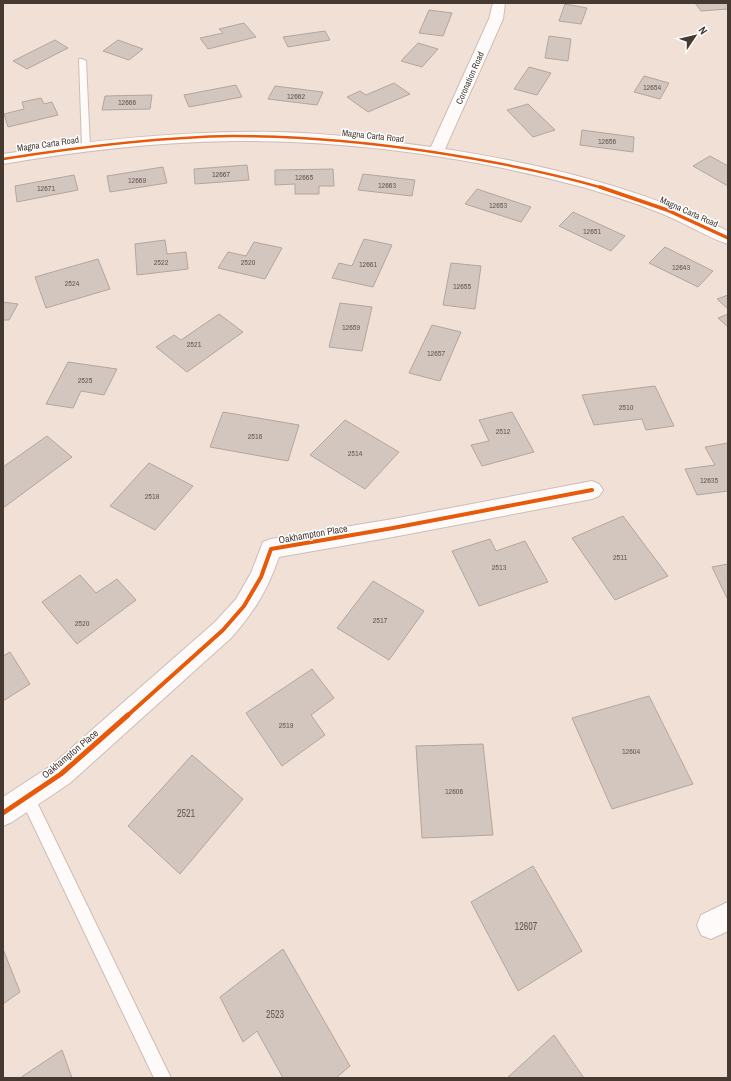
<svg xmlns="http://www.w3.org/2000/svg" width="731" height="1081" viewBox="0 0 731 1081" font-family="'Archivo Narrow',sans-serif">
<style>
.building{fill:#d3c6be;stroke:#b3a69e}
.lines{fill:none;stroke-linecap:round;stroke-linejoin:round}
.service-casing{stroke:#ccbeb6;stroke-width:2}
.minor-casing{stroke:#ccbeb6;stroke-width:2}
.service{fill:#fdfaf9;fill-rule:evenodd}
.minor{fill:#fdfaf9;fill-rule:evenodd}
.cycleway-far3-casing{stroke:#fff;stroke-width:4}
.cycleway-far2-casing{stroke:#fff;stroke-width:5.5}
.cycleway-far1-casing{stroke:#fff;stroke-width:6}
.cycleway-casing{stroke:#fff;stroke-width:8}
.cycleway-far3{stroke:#e8590c;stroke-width:2.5}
.cycleway-far2{stroke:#e8590c;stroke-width:3.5}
.cycleway-far1{stroke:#e8590c;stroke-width:4}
.cycleway{stroke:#e8590c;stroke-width:5}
.labels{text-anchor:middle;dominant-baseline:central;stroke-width:3;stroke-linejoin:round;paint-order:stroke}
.number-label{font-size:8px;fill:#695c55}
.far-street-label{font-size:9px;fill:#463932;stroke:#fff}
.street-label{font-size:10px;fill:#463932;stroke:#fff}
.near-number-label{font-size:10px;fill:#695c55}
</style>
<rect width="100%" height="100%" fill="#f1e0d5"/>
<!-- building -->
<g class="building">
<path d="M695 3H728V9L701 11Z"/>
<path d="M565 4 587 8 581 24 559 21Z"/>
<path d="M429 10 452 13 443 36 419 33Z"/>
<path d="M244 23 256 37 208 49 200 38 223 33 219 29Z"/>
<path d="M325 31 330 40 288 47 283 37Z"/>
<path d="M549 36 571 39 568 61 545 58Z"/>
<path d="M55 40 68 48 27 69 13 61Z"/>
<path d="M118 40 143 49 129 60 103 51Z"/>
<path d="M418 43 438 49 422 67 401 61Z"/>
<path d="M529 67 551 73 537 95 514 89Z"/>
<path d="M644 76 669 83 660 99 634 92Z"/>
<path d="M394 83 410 94 368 112 347 97 360 91 366 95Z"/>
<path d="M236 85 242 97 189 107 184 95Z"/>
<path d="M275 86 323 92 317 105 268 99Z"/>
<path d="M152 95 150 109 102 110 105 96Z"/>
<path d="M41 98 44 104 52 102 58 115 8 127 4 114 24 109 22 102Z"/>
<path d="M528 104 555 130 533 137 507 110Z"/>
<path d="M582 130 634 137 633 152 580 145Z"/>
<path d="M710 156 728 166V186L693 166Z"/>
<path d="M247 165 249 180 195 184 194 169Z"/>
<path d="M163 167 167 183 110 192 107 176Z"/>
<path d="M333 169 334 186H319V194H295V184L275 185V170Z"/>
<path d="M363 174 415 180 412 196 358 190Z"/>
<path d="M74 175 78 190 17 202 15 186Z"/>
<path d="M477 189 531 207 521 222 465 204Z"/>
<path d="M573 212 625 236 611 251 559 226Z"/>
<path d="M364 239 392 245 373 287 332 278 339 263 352 266Z"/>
<path d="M165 240 167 254 186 252 188 269 137 275 135 244Z"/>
<path d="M254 242 282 248 265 279 218 268 228 252 246 256Z"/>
<path d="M665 247 713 271 698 287 649 263Z"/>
<path d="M98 259 110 289 46 308 35 277Z"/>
<path d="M451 263 481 266 475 309 443 305Z"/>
<path d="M728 295V309L717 299Z"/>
<path d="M3 302 18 304 9 320H3Z"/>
<path d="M340 303 372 307 362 351 329 347Z"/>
<path d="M219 314 243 332 187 372 156 347 174 335 181 340Z"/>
<path d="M728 314V327L718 318Z"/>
<path d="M432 325 461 332 440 381 409 373Z"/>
<path d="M68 362 117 369 104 395 81 391 73 408 46 404Z"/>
<path d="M655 386 674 426 646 430 642 419 594 425 582 395Z"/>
<path d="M223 412 299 425 288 461 210 447Z"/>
<path d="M512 412 534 452 482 466 471 445 489 441 479 420Z"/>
<path d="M345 420 399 452 365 489 310 455Z"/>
<path d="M47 436 72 457 3 508V467Z"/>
<path d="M728 443V491L697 495 685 469 715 465 705 447Z"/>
<path d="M149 463 193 486 155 530 110 506Z"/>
<path d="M623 516 668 576 615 600 572 538Z"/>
<path d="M490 539 496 551 525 541 548 582 479 606 452 551Z"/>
<path d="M728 564V600L712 567Z"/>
<path d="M80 575 96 593 117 579 136 600 77 644 42 602Z"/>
<path d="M373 581 424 611 389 660 337 628Z"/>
<path d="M10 652 30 684 3 701V656Z"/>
<path d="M312 669 334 698 311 715 325 735 282 766 246 713Z"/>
<path d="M649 696 693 784 612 809 572 718Z"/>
<path d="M483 744 493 835 422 838 416 746Z"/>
<path d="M192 755 243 799 180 874 128 826Z"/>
<path d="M533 866 582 951 518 991 471 902Z"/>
<path d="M3 949 20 992 3 1004Z"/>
<path d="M283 949 350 1066 336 1078H283L257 1031 243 1042 220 997Z"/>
<path d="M554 1035 584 1078H507Z"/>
<path d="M62 1050 72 1078H20Z"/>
</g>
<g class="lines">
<defs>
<g id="service">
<path d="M79 59H82L86 61 90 147 86 150 82 147Z"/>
<path d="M27 790 32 792 171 1078H154L22 802 20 797 22 792Z"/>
</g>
<g id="minor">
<path d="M493 3H505L503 19 445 149C542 164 639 187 728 231V244C709 238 692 227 674 219 646 206 616 197 586 188 473 157 350 140 233 141 155 142 79 151 3 164V154C94 140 185 130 277 132 329 133 380 140 431 147L489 19Z"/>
<path d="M592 481 599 484 603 490 599 496 592 499 393 537 279 557C267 591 255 611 231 638L70 783 12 822 3 826V797L52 765 215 622 236 599 251 573 263 542 271 539 393 519Z"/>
<path d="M728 902V931L711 939 701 935 697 925 701 915Z"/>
</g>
</defs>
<!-- service casing -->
<use href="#service" class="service-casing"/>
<!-- minor casing -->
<use href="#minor" class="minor-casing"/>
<!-- service -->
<use href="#service" class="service"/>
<!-- minor -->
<use href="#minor" class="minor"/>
<defs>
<path id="cycleway-far3" d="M3 159C79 147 156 137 233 136 301 136 367 142 433 152 491 161 548 172 603 188"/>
<path id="cycleway-far2" d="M600 187 667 210 728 238"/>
<path id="cycleway-far1" d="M127 716 223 630 244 606 261 577 271 549 393 528 592 490"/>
<path id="cycleway" d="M3 813 61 774 128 715"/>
</defs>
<!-- cycleway-far3 casing -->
<use href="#cycleway-far3" class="cycleway-far3-casing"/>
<!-- cycleway-far2 casing -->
<use href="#cycleway-far2" class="cycleway-far2-casing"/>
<!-- cycleway-far1 casing -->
<use href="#cycleway-far1" class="cycleway-far1-casing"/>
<!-- cycleway casing -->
<use href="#cycleway" class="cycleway-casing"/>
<!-- cycleway-far3 -->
<use href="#cycleway-far3" class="cycleway-far3"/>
<!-- cycleway-far2 -->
<use href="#cycleway-far2" class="cycleway-far2"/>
<!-- cycleway-far1 -->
<use href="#cycleway-far1" class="cycleway-far1"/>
<!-- cycleway -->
<use href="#cycleway" class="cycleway"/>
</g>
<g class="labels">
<!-- number labels -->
<g class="number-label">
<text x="652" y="87">12654</text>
<text x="296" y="96">12662</text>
<text x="127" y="102">12666</text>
<text x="607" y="141">12656</text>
<text x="221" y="174">12667</text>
<text x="304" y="177">12665</text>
<text x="137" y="180">12669</text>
<text x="387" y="185">12663</text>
<text x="46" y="188">12671</text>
<text x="498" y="205">12653</text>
<text x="592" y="231">12651</text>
<text x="161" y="262">2522</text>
<text x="248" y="262">2520</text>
<text x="368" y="264">12661</text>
<text x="681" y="267">12643</text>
<text x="72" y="283">2524</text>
<text x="462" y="286">12655</text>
<text x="351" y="327">12659</text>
<text x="194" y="344">2521</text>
<text x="436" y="353">12657</text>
<text x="85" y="380">2525</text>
<text x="626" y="407">2510</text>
<text x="503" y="431">2512</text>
<text x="255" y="436">2516</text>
<text x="355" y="453">2514</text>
<text x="709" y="480">12635</text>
<text x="152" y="496">2518</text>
<text x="620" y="557">2511</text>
<text x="499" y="567">2513</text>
<text x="380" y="620">2517</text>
<text x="82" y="623">2520</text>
<text x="286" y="725">2519</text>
<text x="631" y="751">12604</text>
<text x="454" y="791">12606</text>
</g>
<!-- far-street labels -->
<g class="far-street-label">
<text transform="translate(470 78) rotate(-66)">Coronation Road</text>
<text transform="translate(373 136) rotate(6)">Magna Carta Road</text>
<text transform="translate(48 144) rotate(-8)">Magna Carta Road</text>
<text transform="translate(689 212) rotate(24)">Magna Carta Road</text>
</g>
<!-- street labels -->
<g class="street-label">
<text transform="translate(313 534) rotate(-10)">Oakhampton Place</text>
<text transform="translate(70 754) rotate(-40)">Oakhampton Place</text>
</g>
<!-- near-number labels -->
<g class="near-number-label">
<text x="186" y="813">2521</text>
<text x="526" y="926">12607</text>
<text x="275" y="1014">2523</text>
</g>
</g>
<!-- border -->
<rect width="731" height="1081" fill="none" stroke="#463932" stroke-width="8"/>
<!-- north arrow -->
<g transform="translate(695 36) rotate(55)" stroke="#ffffff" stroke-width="3" paint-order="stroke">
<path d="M0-3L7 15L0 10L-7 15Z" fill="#463932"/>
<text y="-6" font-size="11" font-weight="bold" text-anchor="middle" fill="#463932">N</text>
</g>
</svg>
